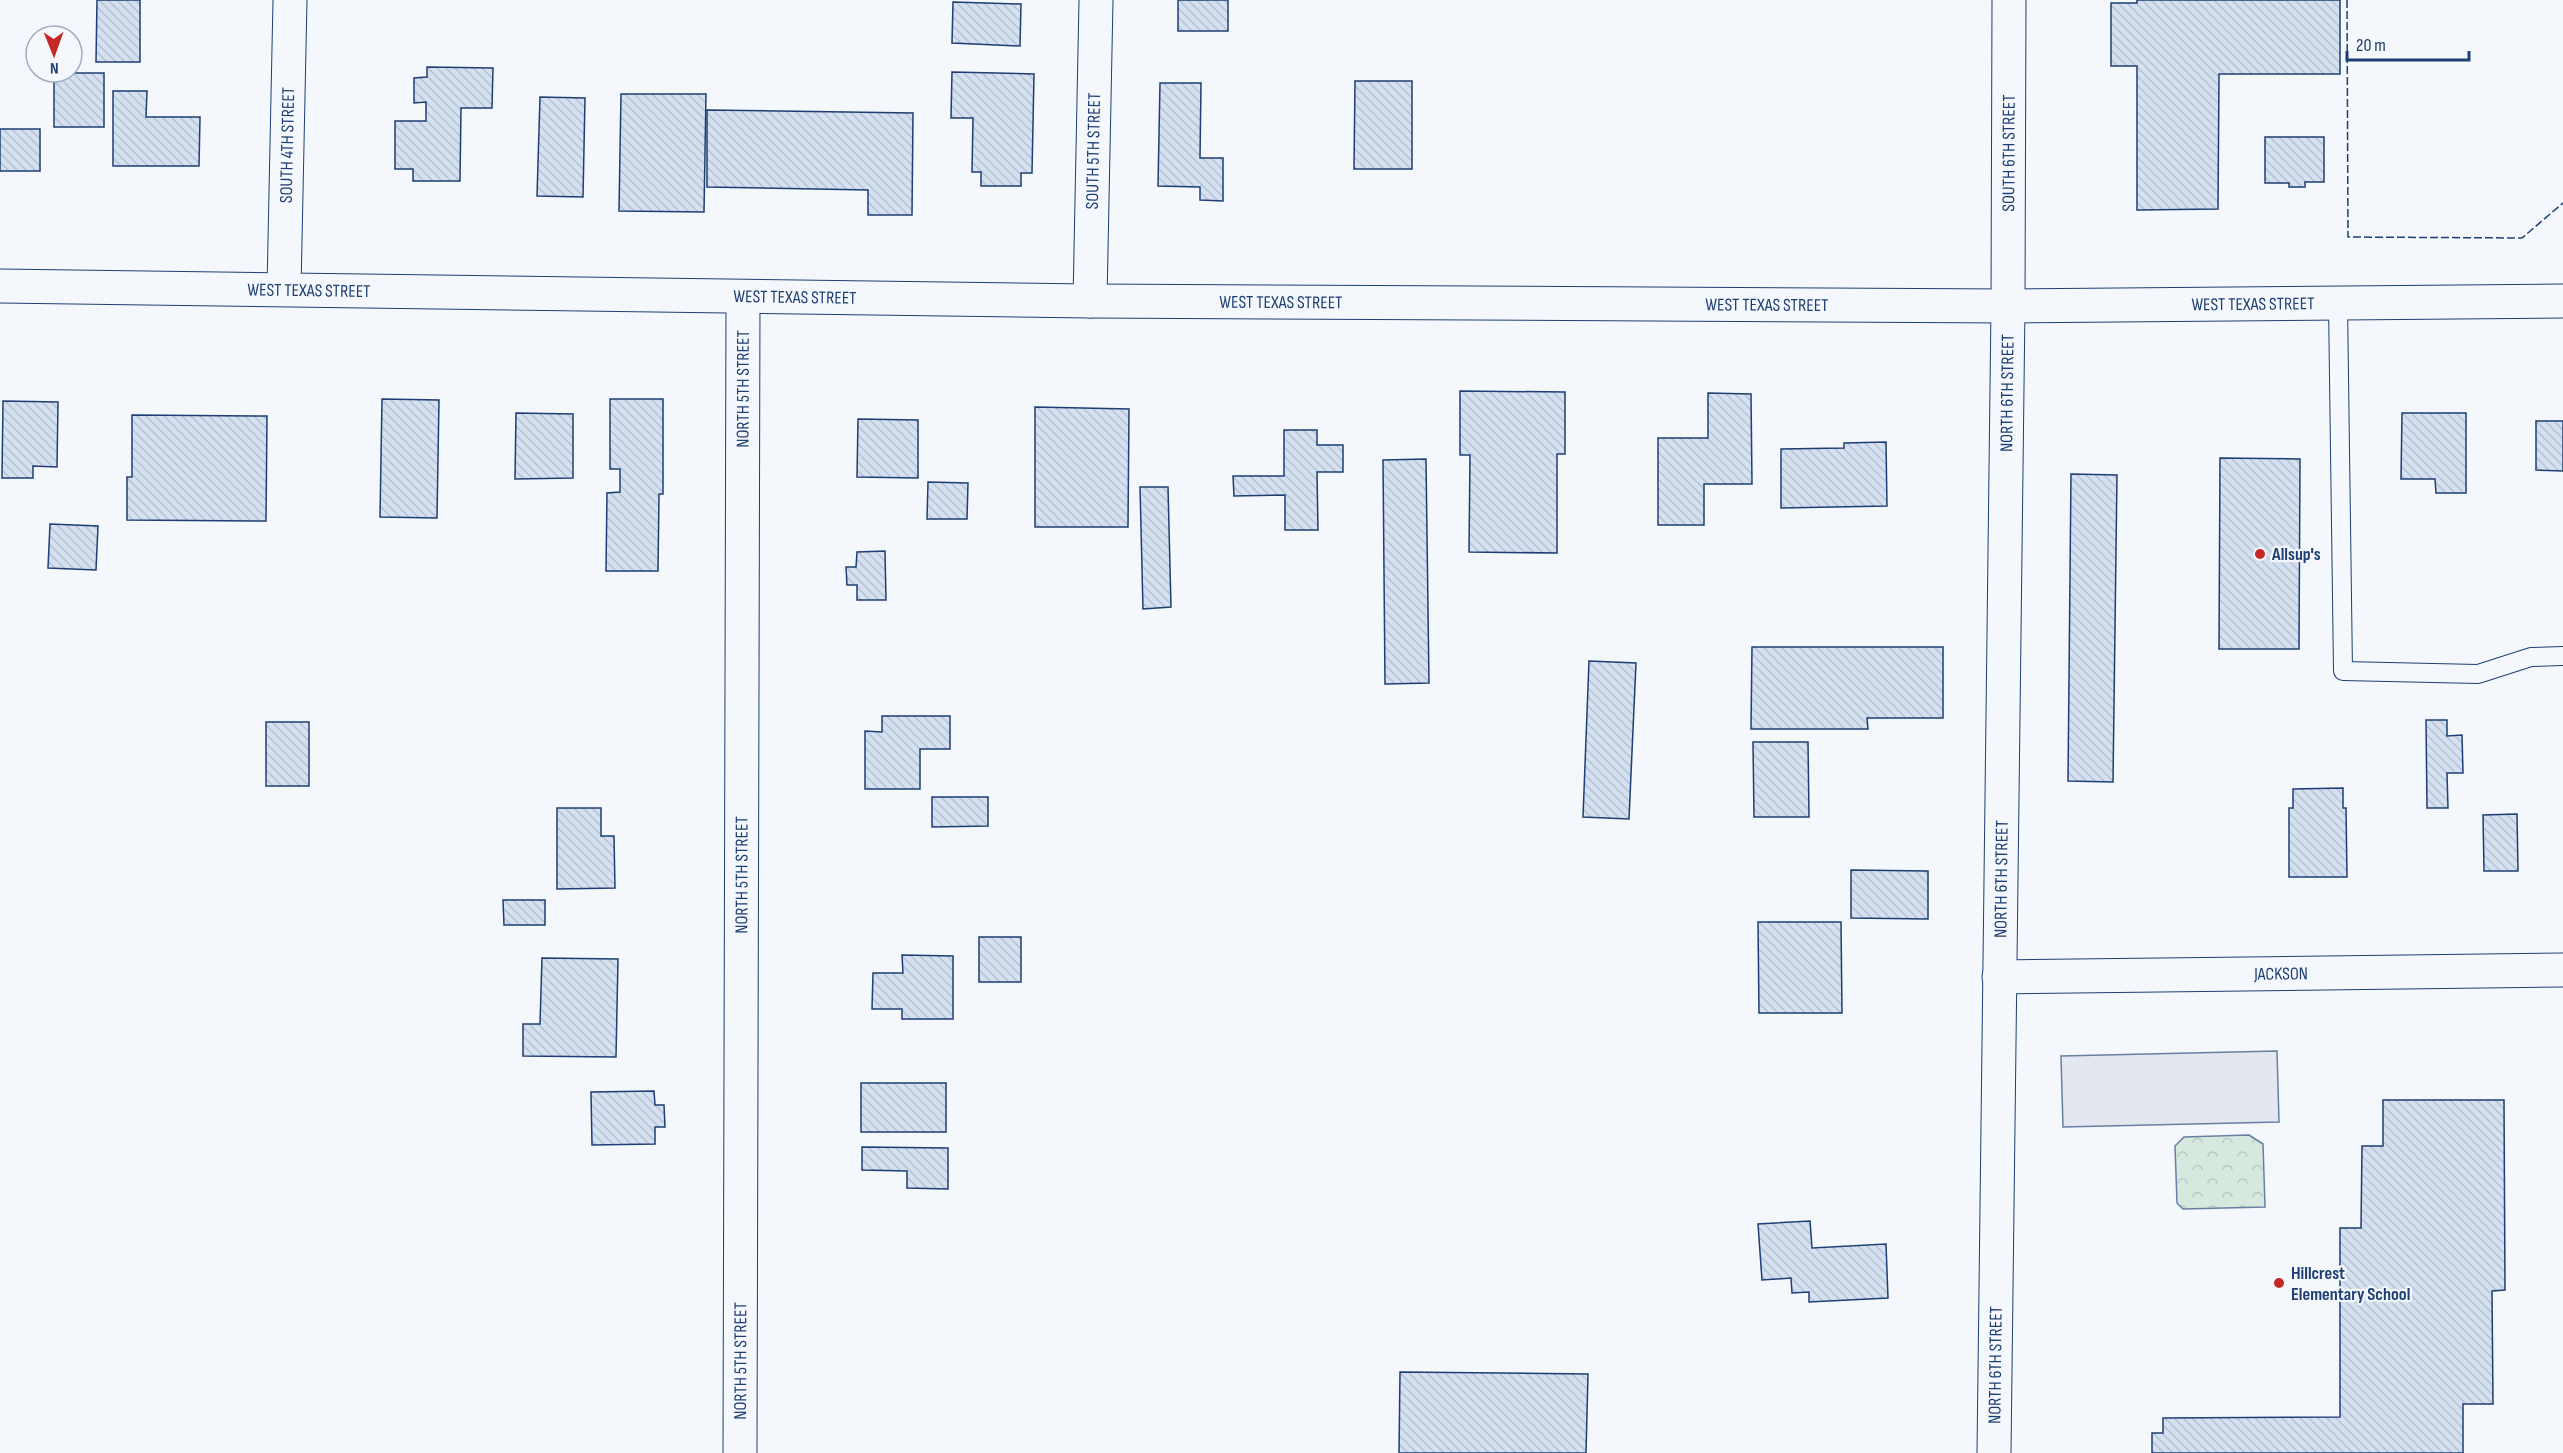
<svg xmlns="http://www.w3.org/2000/svg" width="2563" height="1453" viewBox="0 0 2563 1453" font-family="'Sofia Sans Condensed',sans-serif">
<style>
.forest{fill:url(#forest-crowns);stroke:#687fa3;stroke-width:1.5}
.parking{fill:#e3e8f0;stroke:#687fa3;stroke-width:1.5}
.building{fill:url(#building-back-hatch);stroke:#1d3f73;stroke-width:1.5}
.lines{fill:none;stroke-linecap:round;stroke-linejoin:round}
.service-casing{stroke:#1d3f73;stroke-width:20}
.minor-casing{stroke:#1d3f73;stroke-width:35}
.tertiary-casing{stroke:#1d3f73;stroke-width:35}
.service{stroke:#f4f7fb;stroke-width:18}
.minor{stroke:#f4f7fb;stroke-width:33}
.tertiary{stroke:#f4f7fb;stroke-width:33}
.fence{stroke:#1d3f73;stroke-width:1.5;stroke-dasharray:8 3;stroke-linecap:butt}
.poi-dot{fill:#c62828;stroke:#f4f7fb;stroke-width:2}
.labels{text-anchor:middle;dominant-baseline:central;stroke-width:4.5;stroke-linejoin:round;paint-order:stroke}
.street-label{font-size:18px;fill:#1d3f73;stroke:#f4f7fb}
.poi-label{font-size:18px;font-weight:bold;fill:#1d3f73;stroke:#f4f7fb;text-anchor:start}
</style>
<defs>
<pattern id="forest-crowns" width="20" height="18" patternUnits="userSpaceOnUse" patternTransform="scale(1.5)"><rect width="20" height="18" fill="#d7e8df"/><path d="M2 6a3 3 0 1 1 6 0M12 15a3 3 0 1 1 6 0" fill="none" stroke="#b8c8c3"/></pattern>
<pattern id="building-back-hatch" width="6" height="6" patternUnits="userSpaceOnUse" patternTransform="scale(1.5)"><rect width="6" height="6" fill="#d5e0f0"/><path d="M-1 5l2 2M0 0l6 6M5-1l2 2" fill="none" stroke="#b6c1d1"/></pattern>
</defs>
<rect width="100%" height="100%" fill="#f4f7fb"/>
<!-- forest -->
<path class="forest" d="M2249 1135 2263 1144 2265 1207 2183 1209 2177 1203 2175 1146 2184 1137Z"/>
<!-- parking -->
<path class="parking" d="M2277 1051 2279 1122 2063 1127 2061 1056Z"/>
<!-- building -->
<g class="building">
<path d="M97 0H140V62H96Z"/>
<rect x="1178" y="0" width="50" height="31"/>
<path d="M2137 0H2340V74H2219L2218 209 2137 210V66H2111V3H2137Z"/>
<path d="M953 2 1021 4 1020 46 952 43Z"/>
<path d="M427 67 493 68 492 108H461L460 181H413V169H395V121H426V102L414 103V78L427 77Z"/>
<path d="M952 72 1034 74 1032 173H1021V186H981V172H972L973 118H951Z"/>
<rect x="54" y="73" width="50" height="54"/>
<path d="M1355 81H1412V169H1354Z"/>
<path d="M1160 83H1201L1200 158H1223V201L1200 200V187L1158 186Z"/>
<path d="M113 91H147L146 117H200L199 166H113Z"/>
<path d="M621 94H706L704 212 619 211Z"/>
<path d="M540 97 585 98 583 197 537 196Z"/>
<path d="M707 110 913 113 912 215H868V190L707 187Z"/>
<rect x="0" y="129" width="40" height="42"/>
<path d="M2265 137H2324V182H2305V187H2289V183H2265Z"/>
<path d="M1460 391 1565 392V454H1557V553L1469 552 1470 455H1460Z"/>
<path d="M1708 393 1751 394 1752 484H1704V525H1658V438H1708Z"/>
<path d="M382 399 439 400 437 518 380 517Z"/>
<path d="M610 399H663V494H659L658 571H606L607 493 620 492V469H610Z"/>
<path d="M3 401 58 402 57 467 33 466V478H2Z"/>
<path d="M1035 407 1129 409 1128 527H1035Z"/>
<path d="M516 413 573 414V478L515 479Z"/>
<path d="M2402 413H2466V493H2436L2435 479H2401Z"/>
<path d="M132 415 267 416 266 521 127 520V477H132Z"/>
<path d="M858 419 918 420V478L857 477Z"/>
<path d="M2536 421H2563V471L2536 470Z"/>
<path d="M1284 430H1317V445H1343V472H1317L1318 530H1285V495L1234 496 1233 476H1284Z"/>
<path d="M1886 442 1887 506 1781 508V449L1844 448V443Z"/>
<path d="M2220 458 2300 459 2299 649H2219Z"/>
<path d="M1426 459 1429 683 1385 684 1383 460Z"/>
<path d="M2071 474 2117 475 2113 782 2068 781Z"/>
<path d="M928 482 968 483 967 519H927Z"/>
<path d="M1140 487H1168L1171 607 1143 609Z"/>
<path d="M50 524 98 526 96 570 48 568Z"/>
<path d="M885 551 886 600H857V585H847L846 567H856L857 552Z"/>
<path d="M1752 647H1943V718H1867L1868 729H1751Z"/>
<path d="M1589 661 1636 663 1629 819 1583 817Z"/>
<path d="M882 716H950V749H920V789H865V731L882 732Z"/>
<path d="M2426 720H2447V736L2462 735 2463 773H2447L2448 808H2427Z"/>
<rect x="266" y="722" width="43" height="64"/>
<path d="M1753 742H1808L1809 817H1754Z"/>
<path d="M2343 788V808H2346L2347 877H2289V808H2293V789Z"/>
<path d="M932 797H988V826L932 827Z"/>
<path d="M557 808H601V836H614L615 888 557 889Z"/>
<path d="M2517 814 2518 871H2484L2483 815Z"/>
<path d="M1851 870 1928 871V919L1851 918Z"/>
<path d="M503 900H545V925H504Z"/>
<path d="M1758 922H1841L1842 1013H1759Z"/>
<rect x="979" y="937" width="42" height="45"/>
<path d="M902 955 953 956V1019H902V1009H872L873 973H903Z"/>
<path d="M542 958 618 959 616 1057 523 1056V1024H540Z"/>
<rect x="861" y="1083" width="85" height="49"/>
<path d="M654 1091 655 1105H664L665 1127H655V1144L592 1145 591 1092Z"/>
<path d="M2383 1100H2504L2505 1290 2492 1291 2493 1404H2463V1453H2152V1433H2163V1418L2340 1417V1228H2361L2362 1146H2383Z"/>
<path d="M862 1147 948 1148V1189L907 1188V1171L862 1170Z"/>
<path d="M1810 1221 1812 1248 1886 1244 1888 1298 1809 1302V1292L1792 1293 1791 1278 1762 1280 1758 1224Z"/>
<path d="M1400 1372 1588 1374 1586 1453H1399Z"/>
</g>
<g class="lines">
<defs>
<path id="service" d="M2338 303 2343 671 2478 674 2531 657 2563 656"/>
<g id="minor">
<path id="s1" d="M284 289 290 0"/>
<path id="s2" d="M1090 301 1096 0"/>
<path id="s3" d="M1999 977 2563 970"/>
<path id="s4" d="M740 1453 743 298"/>
</g>
<g id="tertiary">
<path id="s5" d="M0 286 1090 301 2008 306 2563 301"/>
<path id="s6" d="M1994 1453 2008 306 2009 0"/>
</g>
</defs>
<!-- service casing -->
<use href="#service" class="service-casing"/>
<!-- minor casing -->
<use href="#minor" class="minor-casing"/>
<!-- tertiary casing -->
<use href="#tertiary" class="tertiary-casing"/>
<!-- service -->
<use href="#service" class="service"/>
<!-- minor -->
<use href="#minor" class="minor"/>
<!-- tertiary -->
<use href="#tertiary" class="tertiary"/>
<!-- fence -->
<path class="fence" d="M2347 0 2348 237 2522 238 2563 203"/>
</g>
<!-- markers -->
<g class="poi-dot">
<circle cx="2260" cy="554" r="6"/>
<circle cx="2279" cy="1283" r="6"/>
</g>
<g class="labels">
<!-- street labels -->
<g class="street-label">
<text stroke="none"><textPath href="#s1" startOffset="144">SOUTH 4TH STREET</textPath></text>
<text stroke="none"><textPath href="#s2" startOffset="150">SOUTH 5TH STREET</textPath></text>
<text stroke="none"><textPath href="#s6" startOffset="1300">SOUTH 6TH STREET</textPath></text>
<text stroke="none"><textPath href="#s5" startOffset="309">WEST TEXAS STREET</textPath></text>
<text stroke="none"><textPath href="#s5" startOffset="795">WEST TEXAS STREET</textPath></text>
<text stroke="none"><textPath href="#s5" startOffset="1281">WEST TEXAS STREET</textPath></text>
<text stroke="none"><textPath href="#s5" startOffset="1767">WEST TEXAS STREET</textPath></text>
<text stroke="none"><textPath href="#s5" startOffset="2253">WEST TEXAS STREET</textPath></text>
<text stroke="none"><textPath href="#s4" startOffset="1064">NORTH 5TH STREET</textPath></text>
<text stroke="none"><textPath href="#s6" startOffset="1060">NORTH 6TH STREET</textPath></text>
<text stroke="none"><textPath href="#s4" startOffset="578">NORTH 5TH STREET</textPath></text>
<text stroke="none"><textPath href="#s6" startOffset="574">NORTH 6TH STREET</textPath></text>
<text stroke="none"><textPath href="#s3" startOffset="282">JACKSON</textPath></text>
<text stroke="none"><textPath href="#s4" startOffset="92">NORTH 5TH STREET</textPath></text>
<text stroke="none"><textPath href="#s6" startOffset="88">NORTH 6TH STREET</textPath></text>
</g>
<!-- poi labels -->
<g class="poi-label">
<text x="2272" y="554">Allsup's</text>
<text x="2291" y="1273">Hillcrest<tspan x="2291" dy="21">Elementary School</tspan></text>
</g>
</g>
<!-- north arrow -->
<g transform="translate(54 54) rotate(179)"><circle r="28" fill="#f4f7fb" stroke="#9eadc5" stroke-width="1.5"/>
<path d="M0-4.5L10 22L0 15L-10 22Z" fill="#c62828"/>
<text y="-9" font-size="16" font-weight="bold" text-anchor="middle" fill="#1d3f73">N</text>
</g>
<!-- scale -->
<path d="M2347 51v9h122v-9" fill="none" stroke="#1d3f73" stroke-width="3"/>
<text x="2356" y="51" font-size="18" fill="#1d3f73" stroke="#f4f7fb" stroke-width="4.5" paint-order="stroke">20 m</text>
</svg>
